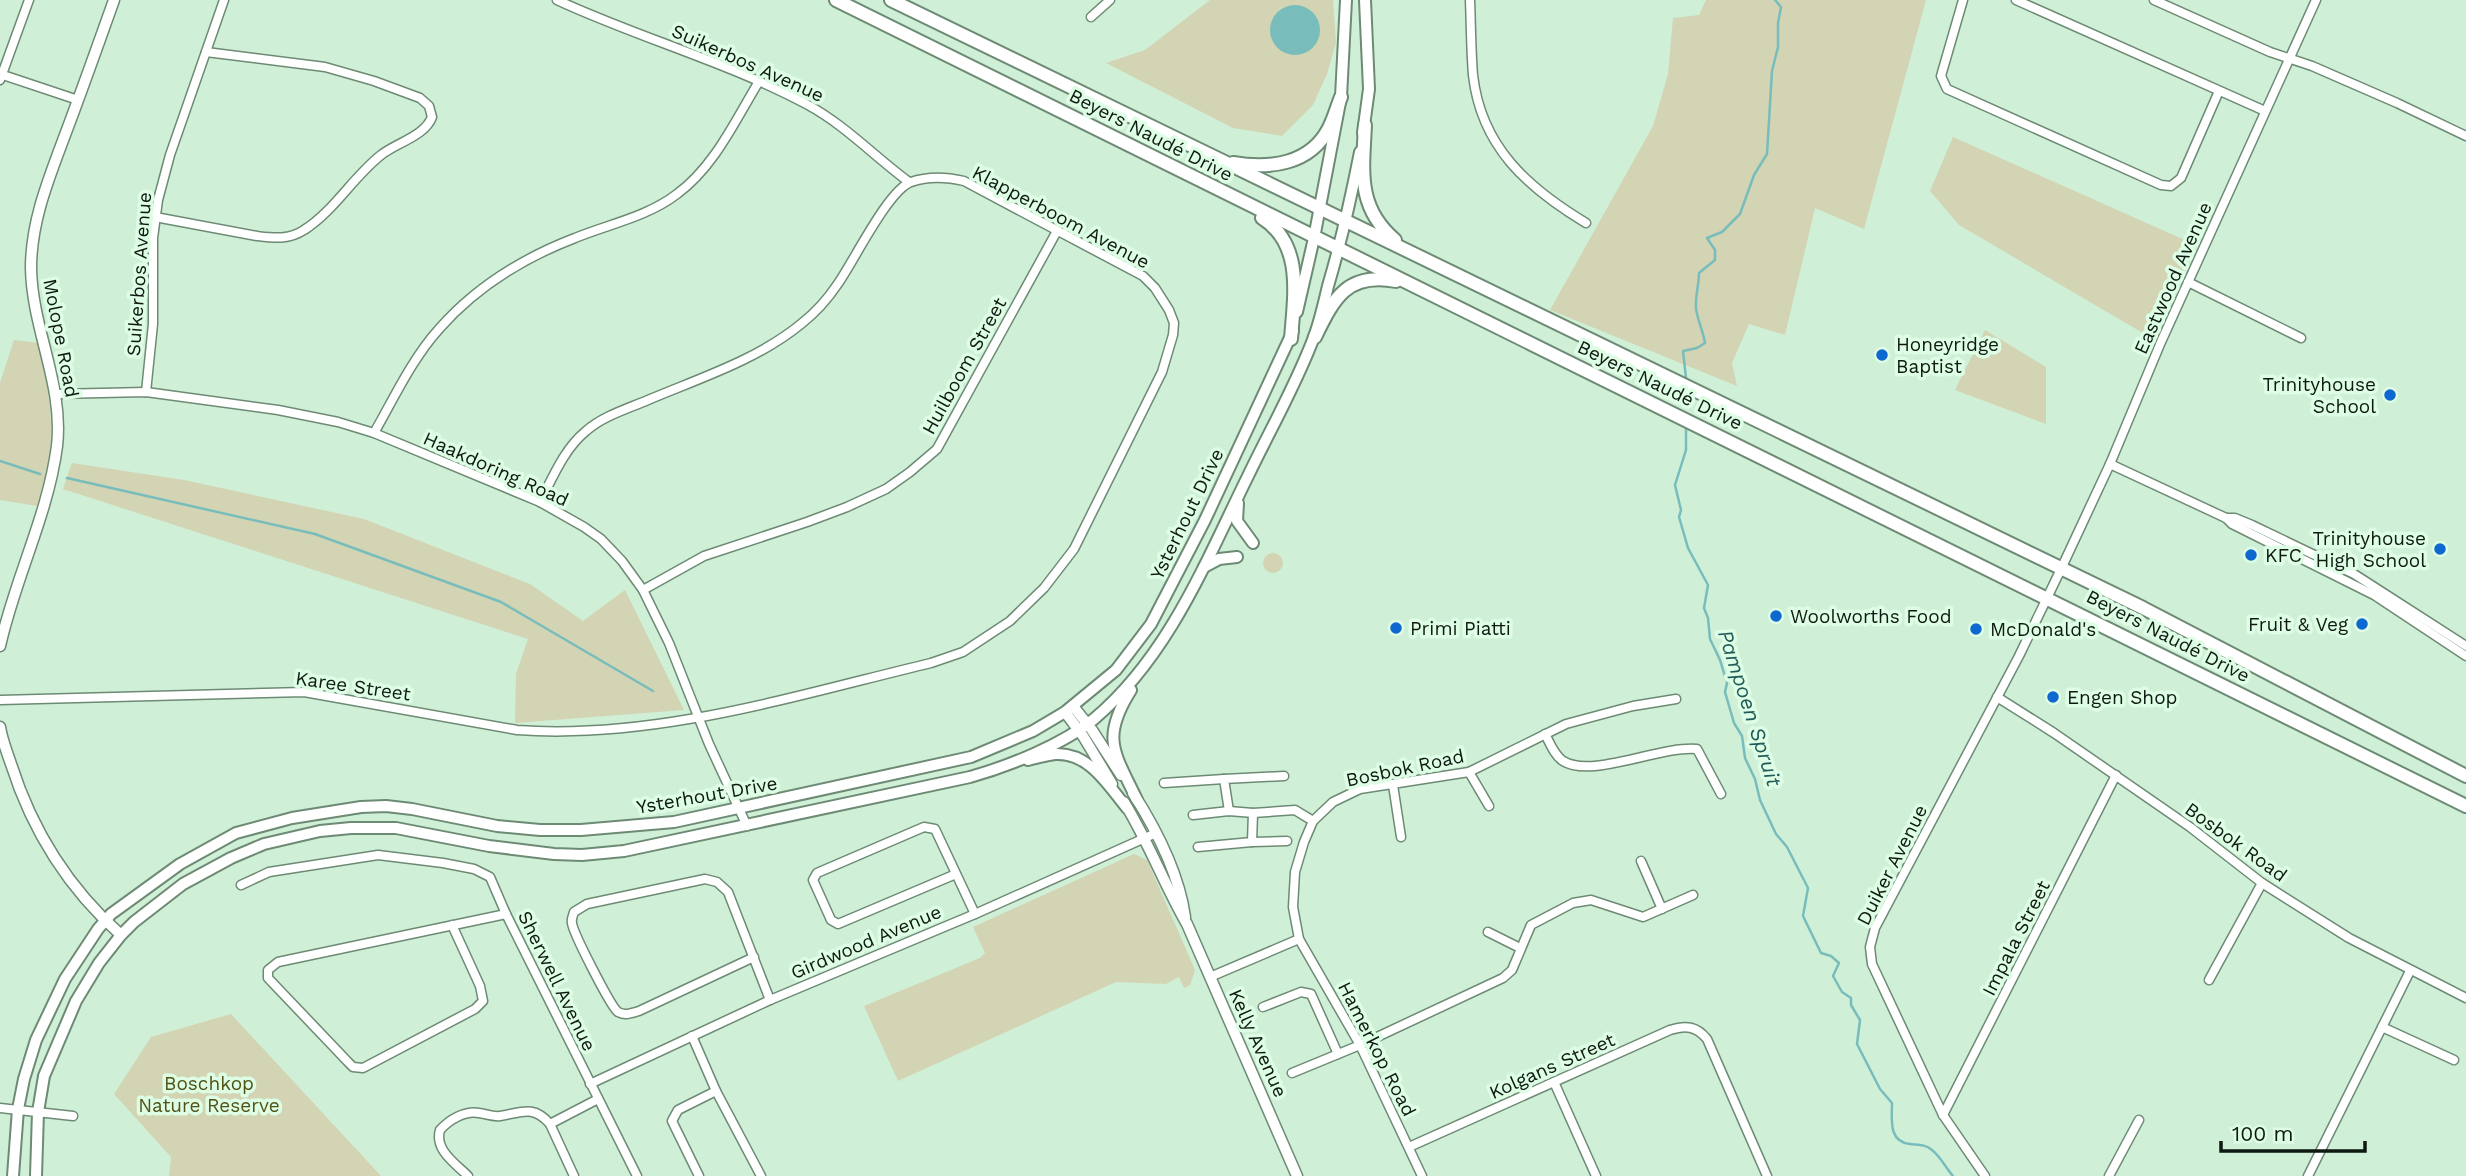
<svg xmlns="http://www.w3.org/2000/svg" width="2466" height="1176" viewBox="0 0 2466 1176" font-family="'Work Sans',sans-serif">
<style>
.green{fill:#d2d4b3}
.water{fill:#78bdbb}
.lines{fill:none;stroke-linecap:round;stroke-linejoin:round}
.stream{stroke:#78bdbb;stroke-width:2.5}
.minor-casing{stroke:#6d8a74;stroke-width:11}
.tertiary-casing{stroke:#6d8a74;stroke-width:13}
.secondary-casing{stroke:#6d8a74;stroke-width:14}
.primary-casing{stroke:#6d8a74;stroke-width:16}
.minor{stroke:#fff;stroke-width:8}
.tertiary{stroke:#fff;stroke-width:10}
.secondary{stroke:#fff;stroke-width:10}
.primary{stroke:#fff;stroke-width:12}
.poi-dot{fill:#0f67d0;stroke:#ddfde4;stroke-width:2.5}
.labels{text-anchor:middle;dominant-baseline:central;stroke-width:7;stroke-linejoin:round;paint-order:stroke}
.street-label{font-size:19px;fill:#0e1911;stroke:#ddfde4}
.poi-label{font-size:19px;fill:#0e1911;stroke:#ddfde4;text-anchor:start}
.park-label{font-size:19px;fill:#525217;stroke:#ddfde4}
.water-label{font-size:21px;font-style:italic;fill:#215b5a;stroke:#ddfde4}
</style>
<rect width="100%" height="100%" fill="#d0efd7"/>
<!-- green -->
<g class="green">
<path d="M1210 0H1333L1336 43 1327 74 1313 105 1282 136 1233 128 1106 63 1145 50Z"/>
<path d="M1706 0H1926L1864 229 1815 208 1785 335 1749 324 1732 363 1737 386 1550 310 1653 126 1668 74 1673 18 1699 15Z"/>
<path d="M1953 137 2196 245 2153 339 1959 225 1930 191Z"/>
<path d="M1985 330 2046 367V424L1955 390Z"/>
<path d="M14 340 38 343C52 406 59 444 37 506L0 500V383Z"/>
<path d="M72 463 184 480 364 519 530 584 583 621 625 590 684 710 515 723 516 674 528 639 63 489Z"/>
<circle cx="1273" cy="563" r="10"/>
<path d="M1134 854 1147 860 1195 970 1190 985 1184 988 1179 977 1166 984 1116 982 898 1081 864 1006 980 958 985 953 973 927Z"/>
<path d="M231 1014 381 1176H169L171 1157 114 1094 151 1037Z"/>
</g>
<!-- water -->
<circle class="water" cx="1295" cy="30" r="25"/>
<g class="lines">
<!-- stream -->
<g class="stream">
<path d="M1686 378 1683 351 1697 348 1705 343C1703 331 1698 321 1696 309 1695 296 1699 285 1699 273L1715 260V250L1707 238 1722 232 1740 214 1754 175 1767 154 1772 71 1778 47V23L1781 7 1775 0"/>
<path d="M1686 429V450L1675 485 1681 510 1679 517 1688 548 1708 585 1704 608 1708 618 1710 639 1720 660 1727 683 1725 692 1734 723 1742 736 1745 758 1755 779 1760 800 1776 834 1787 847 1808 888 1803 916 1821 953 1831 956 1839 963 1833 976 1842 992 1851 998V1005L1860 1020 1857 1044 1880 1089 1892 1103C1892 1119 1888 1142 1910 1144 1918 1145 1925 1144 1932 1150 1940 1156 1946 1168 1953 1176"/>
<path d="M0 461 40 474"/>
<path d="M67 478 315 534 501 602 653 691"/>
</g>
<defs>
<g id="minor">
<path d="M557 0C639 38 728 62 808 105 845 125 875 157 909 182"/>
<path d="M1470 0C1471 25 1471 50 1473 75 1481 147 1528 188 1586 223"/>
<path d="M1963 0 1941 76 1947 89 2161 185 2171 186 2181 178 2219 91"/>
<path d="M2016 0 2265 111"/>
<path d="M2154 0 2270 52 2312 66 2397 103 2466 136"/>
<path d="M1091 17 1110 0"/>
<path d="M0 74 78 100"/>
<path d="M0 80 29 0"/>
<path d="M155 217 257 236C274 238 289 240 304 230 334 211 353 177 381 155 396 143 425 136 432 117L429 106 420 98 374 81 325 67 206 52"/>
<path d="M2188 282 2301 338"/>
<path d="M146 392 153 324V238L158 200 170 155 224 0"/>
<path d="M56 394 146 392 278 410 338 422 374 433 540 502 584 527 601 539 622 561 643 590 669 643 709 744 747 826"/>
<path d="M374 433C394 398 412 359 439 329 475 288 523 258 575 238 609 224 647 217 677 194 714 167 735 121 758 83"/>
<path d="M2110 464 2226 518 2232 524 2374 595 2466 656"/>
<path d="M2226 518H2235L2252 525 2354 574 2466 646"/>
<path d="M643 590 704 556 807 522 847 507 886 489 910 472 937 449 1057 231"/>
<path d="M1997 697 2054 733 2190 827 2262 883 2349 938 2466 998"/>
<path d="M0 700 304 692 517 730C656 740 797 695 931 663L963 652 1010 621 1044 588 1074 549 1162 372 1173 335 1174 323 1169 310 1155 288 1143 276 964 181C947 177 928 176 911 182 888 190 853 263 837 285 827 300 815 313 801 324 757 360 700 378 648 400 627 409 603 416 586 431 564 449 553 477 540 502"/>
<path d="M1545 734C1550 743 1554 755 1563 761 1592 779 1662 745 1697 749L1721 794"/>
<path d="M1469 772 1489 806"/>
<path d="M1164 783 1224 779"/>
<path d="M1393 785 1401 837"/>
<path d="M1229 811 1224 779 1284 776"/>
<path d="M1193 815 1229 811 1253 813 1295 810 1313 821"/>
<path d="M1252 842 1287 841"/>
<path d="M1198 847 1252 842 1253 813"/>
<path d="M1641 861 1662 909"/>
<path d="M956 874 838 924 831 920 813 880 817 873 924 827 935 829 975 914"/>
<path d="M241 885 269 872 378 855 443 863 474 869 490 877 506 914 637 1176"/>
<path d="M452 925 480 986 483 1001 475 1009 363 1068 353 1067 348 1062 268 978V970L278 962 506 914"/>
<path d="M1488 932 1520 948"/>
<path d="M754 957 639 1011C632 1013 625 1016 618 1012 611 1007 573 933 572 923 571 919 573 916 574 912L587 904 705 879 717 882 728 892 770 1000"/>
<path d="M1210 977 1299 939"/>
<path d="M2209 980 2262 883"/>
<path d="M1263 1007 1301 992 1311 994 1338 1054"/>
<path d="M2382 1027 2454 1060"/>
<path d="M692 1036 716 1091 761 1176"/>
<path d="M1292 1073 1360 1045 1503 978 1512 970 1531 925 1573 903 1591 900 1643 917 1693 895"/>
<path d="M1554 1082 1596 1176"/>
<path d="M590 1084 770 1000 975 914 1156 833"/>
<path d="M0 1108 73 1116"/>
<path d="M1943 1115 2116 775"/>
<path d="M550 1124 574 1176"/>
<path d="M1409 1147 1670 1030C1686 1025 1696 1026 1707 1039L1767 1176"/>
<path d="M468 1176C456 1164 434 1150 440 1130 449 1120 465 1110 479 1113 486 1114 493 1117 500 1116 521 1113 533 1104 550 1124L598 1099"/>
<path d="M699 1176 672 1121 678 1110 716 1091"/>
<path d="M1422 1176 1360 1045 1299 939 1293 907 1295 872 1304 842 1313 821 1333 802 1360 789 1469 772 1566 724 1633 706 1676 699"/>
<path d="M1985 1176 1943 1115 1872 964 1870 947 1875 928 2019 656 2061 569 2110 464 2161 342 2316 0"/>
<path d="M2109 1176 2139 1120"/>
<path d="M2308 1176 2410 971"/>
</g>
<g id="tertiary">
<path d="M0 646C15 578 48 515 57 446 64 385 32 329 31 268 31 221 49 178 65 135 82 90 98 45 114 0"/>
<path d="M1073 706 1092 730 1121 775"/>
<path d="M1065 712 1083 736 1112 784"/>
<path d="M0 727C2 740 7 752 11 764 32 830 68 888 121 935"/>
<path d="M1133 793C1156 829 1179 874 1185 917"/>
<path d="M1124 802C1148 841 1164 884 1187 924L1297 1176"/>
</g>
<g id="secondary">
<path d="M1363 133 1369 89 1365 0"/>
<path d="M1297 312 1314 238 1341 97 1346 0"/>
<path d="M1238 503 1237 521 1253 543"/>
<path d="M1204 567 1219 559 1237 557"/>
<path d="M1131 690C1100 739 1115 753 1137 800"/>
<path d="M1028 760C1037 758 1046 755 1055 754 1089 752 1108 785 1127 808"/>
<path d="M13 1176 18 1109 24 1079 36 1040 65 979 98 929 111 914 180 864 236 833 292 818 361 807 386 806 412 809 497 826 540 830H581L674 822 971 757 1033 731 1065 712 1116 670 1151 624 1205 520 1293 331"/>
<path d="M36 1176 38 1112 44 1076 76 1001 99 963 121 935 134 922 183 884 231 858 264 844 320 831 351 828H396L489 846 554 854 582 855 624 851 970 777C1009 766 1062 745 1094 719 1169 656 1206 561 1248 476 1270 430 1296 385 1314 337 1320 321 1324 303 1328 286 1341 242 1351 198 1360 152"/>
</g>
<g id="primary">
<path d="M836 0 2466 806"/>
<path d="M891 0 2143 608 2466 776"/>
<path d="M1365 125C1363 170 1356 207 1395 240"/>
<path d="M1233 163C1269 169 1310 165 1329 128 1334 118 1337 107 1341 97"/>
<path d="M1262 218C1304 244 1294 297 1291 339"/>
<path d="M1315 337C1334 298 1347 272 1396 281"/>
</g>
</defs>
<!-- minor casing -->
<use href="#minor" class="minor-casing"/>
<!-- tertiary casing -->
<use href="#tertiary" class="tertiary-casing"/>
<!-- secondary casing -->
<use href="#secondary" class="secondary-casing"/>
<!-- primary casing -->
<use href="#primary" class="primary-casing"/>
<!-- minor -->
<use href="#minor" class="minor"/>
<!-- tertiary -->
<use href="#tertiary" class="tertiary"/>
<!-- secondary -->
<use href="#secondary" class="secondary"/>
<!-- primary -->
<use href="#primary" class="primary"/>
</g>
<!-- markers -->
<g class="poi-dot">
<circle cx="1882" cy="355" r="7"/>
<circle cx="2390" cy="395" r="7"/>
<circle cx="2440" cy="549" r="7"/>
<circle cx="2251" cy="555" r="7"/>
<circle cx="1776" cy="616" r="7"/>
<circle cx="2362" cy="624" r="7"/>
<circle cx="1396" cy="628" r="7"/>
<circle cx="1976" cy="629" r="7"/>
<circle cx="2053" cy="697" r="7"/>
</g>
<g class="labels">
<!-- street labels -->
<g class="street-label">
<text transform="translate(748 63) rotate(24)">Suikerbos Avenue</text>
<text transform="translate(1151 135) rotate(27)">Beyers Naudé Drive</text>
<text transform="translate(1061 217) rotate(28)">Klapperboom Avenue</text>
<text transform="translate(139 274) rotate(-86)">Suikerbos Avenue</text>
<text transform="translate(2173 278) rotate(-66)">Eastwood Avenue</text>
<text transform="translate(61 338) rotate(79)">Molope Road</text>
<text transform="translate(964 366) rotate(-61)">Huilboom Street</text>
<text transform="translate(1660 385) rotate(26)">Beyers Naudé Drive</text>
<text transform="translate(496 469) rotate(24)">Haakdoring Road</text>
<text transform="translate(1187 514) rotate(-64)">Ysterhout Drive</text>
<text transform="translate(2168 636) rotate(27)">Beyers Naudé Drive</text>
<text transform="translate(353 686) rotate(8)">Karee Street</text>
<text transform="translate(1405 768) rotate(-12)">Bosbok Road</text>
<text transform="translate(707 795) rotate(-10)">Ysterhout Drive</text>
<text transform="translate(2236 842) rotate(36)">Bosbok Road</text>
<text transform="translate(1892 865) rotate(-63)">Duiker Avenue</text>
<text transform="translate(2016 938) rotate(-63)">Impala Street</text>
<text transform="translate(866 942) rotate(-23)">Girdwood Avenue</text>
<text transform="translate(557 981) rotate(64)">Sherwell Avenue</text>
<text transform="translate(1258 1043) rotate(66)">Kelly Avenue</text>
<text transform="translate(1377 1049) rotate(63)">Hamerkop Road</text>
<text transform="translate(1552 1066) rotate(-24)">Kolgans Street</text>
</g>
<!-- poi labels -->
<g class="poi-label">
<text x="1896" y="344">Honeyridge<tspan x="1896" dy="22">Baptist</tspan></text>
<text x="2376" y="384" text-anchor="end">Trinityhouse<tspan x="2376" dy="22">School</tspan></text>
<text x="2426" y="538" text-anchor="end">Trinityhouse<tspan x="2426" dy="22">High School</tspan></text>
<text x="2265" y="555">KFC</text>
<text x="1790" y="616">Woolworths Food</text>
<text x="2348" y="624" text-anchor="end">Fruit &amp; Veg</text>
<text x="1410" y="628">Primi Piatti</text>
<text x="1990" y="629">McDonald's</text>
<text x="2067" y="697">Engen Shop</text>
</g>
<!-- park labels -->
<g class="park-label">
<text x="209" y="1083">Boschkop<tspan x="209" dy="22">Nature Reserve</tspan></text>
</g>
<!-- water labels -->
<g class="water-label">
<text transform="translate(1750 708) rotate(72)">Pampoen Spruit</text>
</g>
</g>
<!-- scale -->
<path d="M2221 1141v10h144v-10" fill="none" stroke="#0e1911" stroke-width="3.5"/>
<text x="2232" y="1141" font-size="21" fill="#0e1911" stroke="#ddfde4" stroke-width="5" paint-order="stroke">100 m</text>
</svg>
